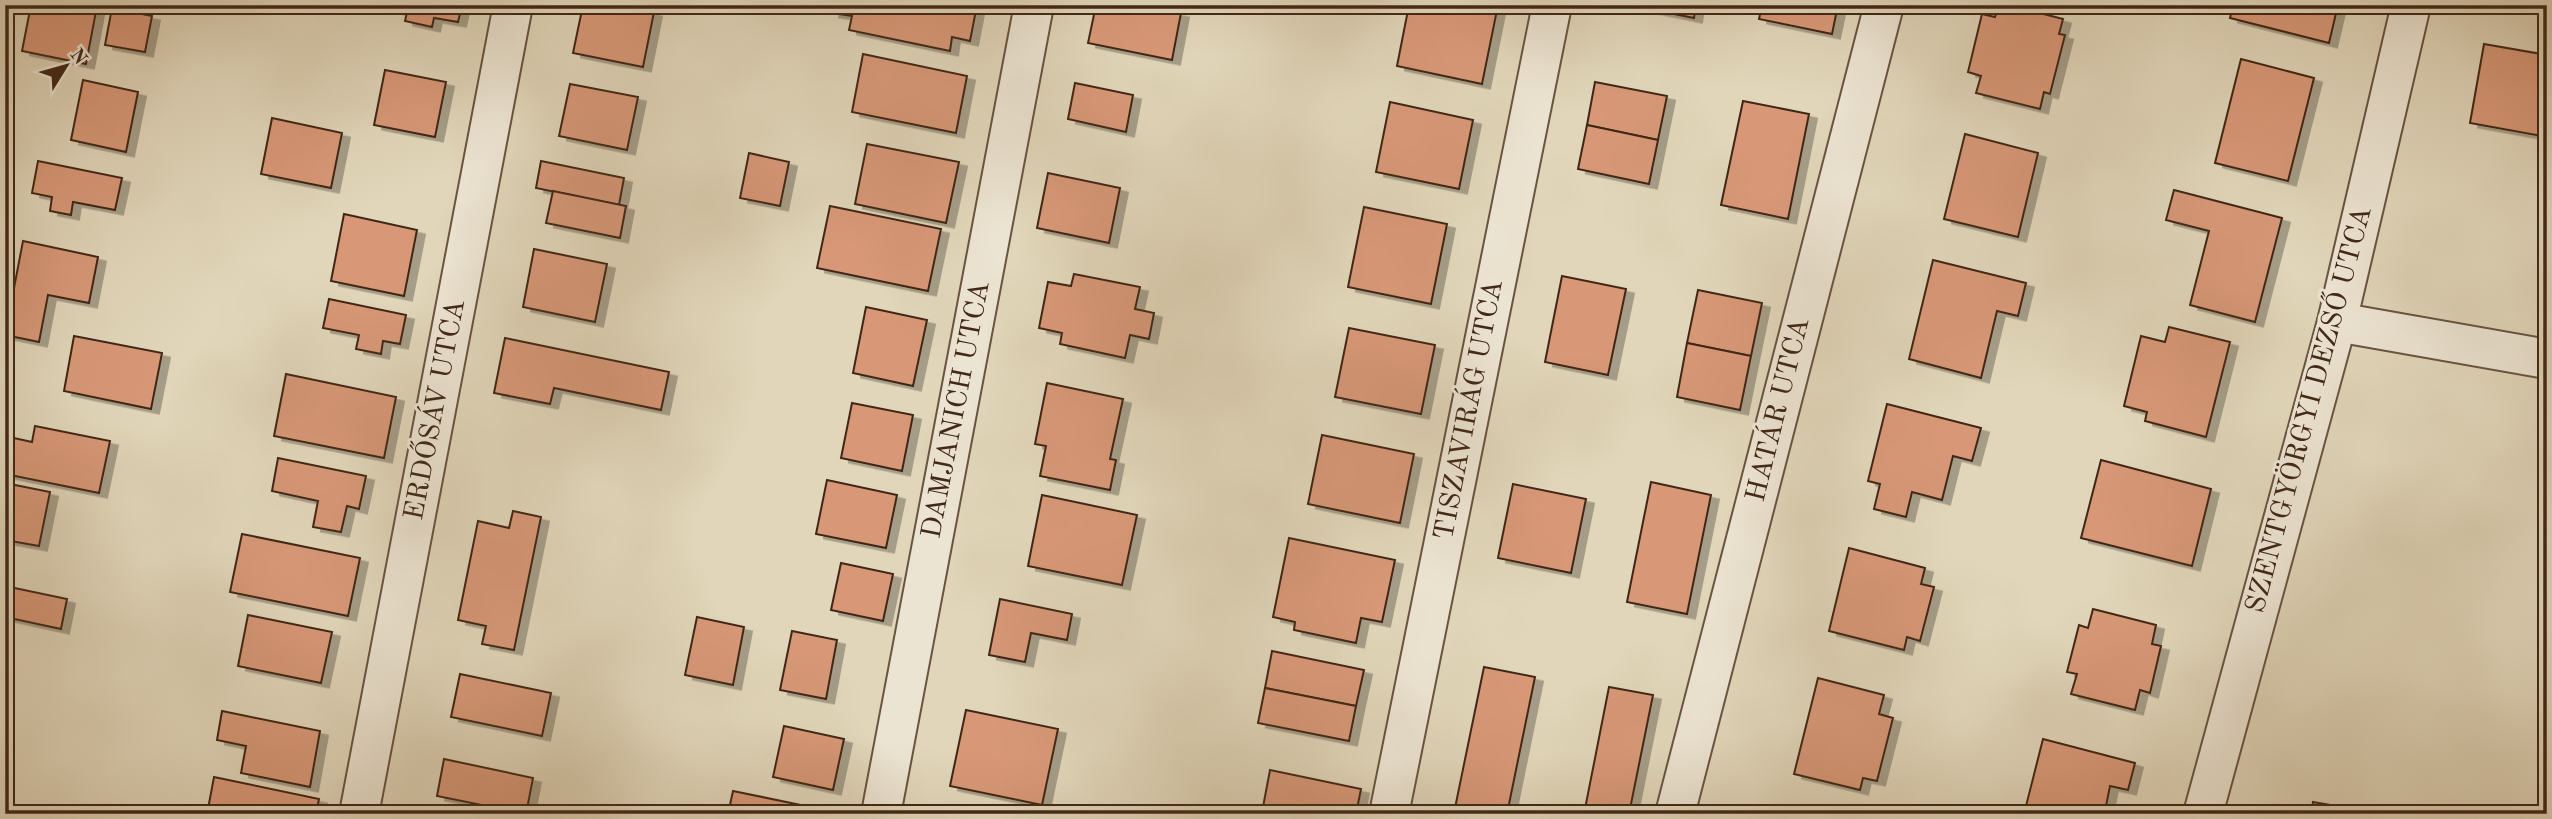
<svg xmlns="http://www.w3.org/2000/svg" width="2552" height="819" viewBox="0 0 2552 819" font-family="'Old Standard TT',serif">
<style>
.building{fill:#d89878;stroke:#412817;stroke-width:2;filter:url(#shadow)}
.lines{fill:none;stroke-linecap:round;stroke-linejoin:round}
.minor-casing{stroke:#695440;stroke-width:42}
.minor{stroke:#ece4d2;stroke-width:38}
.labels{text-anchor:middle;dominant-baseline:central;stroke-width:6;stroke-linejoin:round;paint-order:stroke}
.street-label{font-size:28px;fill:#412817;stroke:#ece4d2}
</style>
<defs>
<filter id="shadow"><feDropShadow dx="8" dy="4.5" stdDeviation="0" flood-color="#0004"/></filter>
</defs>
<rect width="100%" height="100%" fill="#e1d6ba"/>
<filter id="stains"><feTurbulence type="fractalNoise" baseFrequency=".00286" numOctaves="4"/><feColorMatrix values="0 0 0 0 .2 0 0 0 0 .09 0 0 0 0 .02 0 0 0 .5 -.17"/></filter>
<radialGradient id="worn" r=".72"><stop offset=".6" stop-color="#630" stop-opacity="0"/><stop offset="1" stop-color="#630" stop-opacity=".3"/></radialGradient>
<!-- building -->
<g class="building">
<path d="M31 5 97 6 86 64 22 51Z"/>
<path d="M374 5H462L458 22 434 18 432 27 405 21 407 12Z"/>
<path d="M583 5H624L654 12 643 67 573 53Z"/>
<path d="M833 5H977L970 41 952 37 950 51 849 30 852 16 831 13Z"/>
<path d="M1096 5H1146L1181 13 1172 60 1088 43Z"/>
<path d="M1409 5H1472L1497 10 1482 84 1397 66Z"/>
<path d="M1630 5H1696L1694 18Z"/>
<path d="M1762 5H1838L1832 34 1759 19Z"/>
<path d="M1999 5H2008L2063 19 2059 34 2065 35 2050 94 2044 92 2040 109 1976 93 1981 76 1968 72 1982 14 1995 17Z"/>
<path d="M2233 5H2338L2329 43 2230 18Z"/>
<path d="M112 8 152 16 145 52 105 45Z"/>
<path d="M2484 44 2547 55V107L2542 136 2470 123Z"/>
<path d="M863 54 967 76 956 133 852 112Z"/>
<path d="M2241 59 2314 78 2288 181 2215 163Z"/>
<path d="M385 70 446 82 435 137 374 125Z"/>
<path d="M83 80 138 92 126 152 71 140Z"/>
<path d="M1595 82 1667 96 1658 140 1587 125Z"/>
<path d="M1075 83 1133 95 1126 132 1068 119Z"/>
<path d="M570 84 638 97 627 150 559 136Z"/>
<path d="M1743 101 1809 114 1788 219 1721 205Z"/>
<path d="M1390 102 1473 120 1459 189 1376 172Z"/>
<path d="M272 118 342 133 331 188 261 174Z"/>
<path d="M1587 125 1658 140 1649 184 1578 169Z"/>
<path d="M1965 134 2038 153 2018 237 1944 219Z"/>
<path d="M867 144 959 162 946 223 855 204Z"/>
<path d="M749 153 789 162 780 206 740 198Z"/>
<path d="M38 161 122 178 115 210 73 202 71 215 50 211 52 197 32 193Z"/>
<path d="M541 161 624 178 619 205 536 188Z"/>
<path d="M1048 173 1120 188 1109 243 1037 228Z"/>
<path d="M2174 190 2282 218 2255 322 2190 305 2209 231 2166 220Z"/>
<path d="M553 191 626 206 620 238 546 223Z"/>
<path d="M830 206 941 229 928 291 817 268Z"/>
<path d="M1364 207 1447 224 1431 304 1348 287Z"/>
<path d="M344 214 417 230 404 296 331 281Z"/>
<path d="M23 241 98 257 89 303 48 295 39 342 5 335Z"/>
<path d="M534 249 607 264 595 322 523 307Z"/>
<path d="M1933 260 2026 283 2018 316 1997 311 1981 378 1909 359Z"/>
<path d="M1074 274 1140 287 1135 309 1154 313 1149 339 1130 335 1125 358 1060 344 1062 333 1039 328 1048 282 1071 286Z"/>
<path d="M1562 276 1626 289 1608 375 1545 362Z"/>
<path d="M1698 290 1762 303 1751 356 1687 343Z"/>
<path d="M329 299 406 315 400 344 383 341 381 354 356 349 359 335 323 328Z"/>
<path d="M866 307 927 320 913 386 853 373Z"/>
<path d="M2169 327 2230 342 2206 437 2145 421 2147 412 2124 406 2141 336 2165 342Z"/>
<path d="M1349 328 1435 345 1421 414 1335 397Z"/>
<path d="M74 336 162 353 151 409 64 391Z"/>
<path d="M505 338 669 372 661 410 554 388 550 404 494 393Z"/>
<path d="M1687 343 1751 356 1740 410 1677 397Z"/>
<path d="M286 374 396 397 384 458 274 436Z"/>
<path d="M1047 383 1123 399 1110 459 1116 460 1110 490 1040 476 1046 446 1035 444Z"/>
<path d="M852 403 913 415 902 471 841 458Z"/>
<path d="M1887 404 1981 428 1972 461 1953 456 1942 500 1912 492 1906 517 1874 509 1880 484 1868 481Z"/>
<path d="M35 426 110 441 99 493 5 474V436L32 442Z"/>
<path d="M1322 435 1414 454 1400 523 1308 504Z"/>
<path d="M278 458 366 476 359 509 347 506 341 532 313 527 318 501 272 491Z"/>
<path d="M2101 460 2211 489 2192 566 2081 538Z"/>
<path d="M827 480 897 495 886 548 816 534Z"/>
<path d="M1651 482 1711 495 1687 614 1627 602Z"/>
<path d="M5 483 50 492 39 546 5 540Z"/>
<path d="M1513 484 1586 499 1571 573 1498 558Z"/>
<path d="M1042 495 1137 515 1122 585 1028 566Z"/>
<path d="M513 511 541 517 514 650 482 644 486 626 458 620 478 521 509 528Z"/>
<path d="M242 534 360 558 348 616 230 592Z"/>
<path d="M1289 538 1395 560 1382 622 1361 618 1356 643 1294 630 1295 622 1273 617Z"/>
<path d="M1849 548 1925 568 1921 584 1934 587 1920 641 1907 637 1904 650 1829 631Z"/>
<path d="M841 563 893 574 883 621 831 610Z"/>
<path d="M5 586 67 599 61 629 5 617Z"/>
<path d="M1000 599 1072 614 1067 640 1031 633 1025 662 989 655Z"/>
<path d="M2093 609 2156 625 2152 644 2161 646 2150 693 2140 690 2135 710 2071 694 2077 674 2067 672 2079 625 2088 628Z"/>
<path d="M248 615 332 632 321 683 238 666Z"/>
<path d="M697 617 744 627 733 685 685 675Z"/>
<path d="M792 631 837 640 826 699 780 690Z"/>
<path d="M1272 651 1364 670 1356 706 1265 688Z"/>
<path d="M1484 667 1535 677 1507 814H1482L1455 808Z"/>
<path d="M460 674 551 693 542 736 451 717Z"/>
<path d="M1818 678 1884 695 1879 714 1893 718 1877 781 1863 778 1860 790 1794 774Z"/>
<path d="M1609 687 1653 695 1629 814H1584Z"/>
<path d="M1265 688 1356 706 1349 741 1258 723Z"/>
<path d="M966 710 1058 729 1042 805 950 786Z"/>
<path d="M222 711 320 731 310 787 241 773 246 746 217 740Z"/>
<path d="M784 726 844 739 833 790 773 777Z"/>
<path d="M2043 739 2135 763 2128 790 2110 786 2106 806 2124 811 2123 814H2040L2025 810Z"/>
<path d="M444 759 533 778 526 814 437 796Z"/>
<path d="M1270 770 1361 789 1356 814H1294L1263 807Z"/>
<path d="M214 777 319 799 316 814H207Z"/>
<path d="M733 791 830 811V814H728Z"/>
<path d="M2313 802 2371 812 2370 814H2311Z"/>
<path d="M1263 807 1294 814H1261Z"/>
</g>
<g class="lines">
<defs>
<g id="minor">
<path d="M2337 322 2547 359"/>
<path d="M359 814 513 5"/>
<path d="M881 814 1034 5"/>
<path d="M1389 814 1552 5"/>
<path d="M1675 814 1884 5"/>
<path d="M2203 814 2337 322 2411 5"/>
</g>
</defs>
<!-- minor casing -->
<use href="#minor" class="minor-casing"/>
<!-- minor -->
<use href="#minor" class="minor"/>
</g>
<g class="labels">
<!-- street labels -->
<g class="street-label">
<text transform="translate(436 410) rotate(-79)">ERDŐSÁV UTCA</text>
<text transform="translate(957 410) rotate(-79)">DAMJANICH UTCA</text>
<text transform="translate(1470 410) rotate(-79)">TISZAVIRÁG UTCA</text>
<text transform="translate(1779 410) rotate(-76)">HATÁR UTCA</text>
<text transform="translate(2310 410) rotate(-75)">SZENTGYÖRGYI DEZSŐ UTCA</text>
</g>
</g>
<!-- margin -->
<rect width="2552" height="819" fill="none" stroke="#e1d6ba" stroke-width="28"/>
<rect x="7" y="7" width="2538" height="805" fill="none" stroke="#412817" stroke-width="3.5"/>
<rect x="14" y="14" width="2524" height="791" fill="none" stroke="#412817" stroke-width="2"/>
<!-- north arrow -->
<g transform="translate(66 66) rotate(53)" stroke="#ece4d2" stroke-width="5" paint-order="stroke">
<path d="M0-5L12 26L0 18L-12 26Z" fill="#412817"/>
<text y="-10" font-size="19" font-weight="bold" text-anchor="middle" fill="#412817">N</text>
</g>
<rect width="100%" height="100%" filter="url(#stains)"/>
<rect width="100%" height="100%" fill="url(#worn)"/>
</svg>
